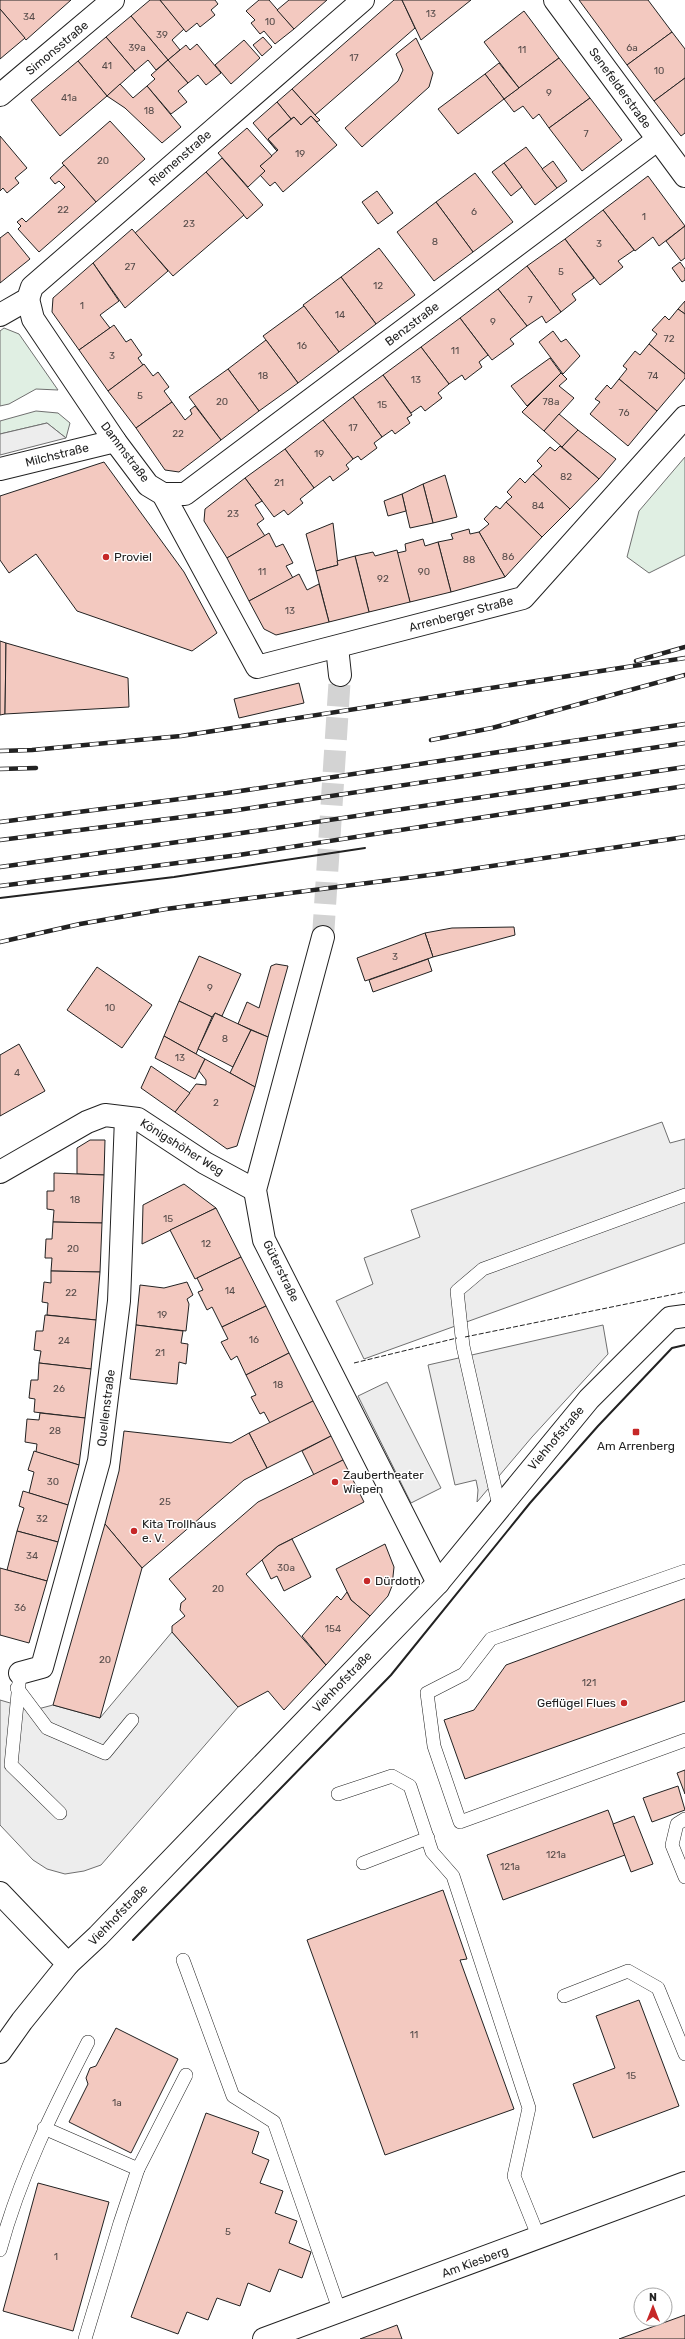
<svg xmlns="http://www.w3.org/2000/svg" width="685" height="2339" viewBox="0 0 685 2339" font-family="Rubik,sans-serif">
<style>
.green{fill:#e0efe3;stroke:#6f6f6f}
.parking{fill:#ededed;stroke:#6f6f6f}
.building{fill:#f3c9c0;stroke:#222}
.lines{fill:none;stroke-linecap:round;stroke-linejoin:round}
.street-tunnel{stroke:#d3d3d3;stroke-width:22;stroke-dasharray:22 11;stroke-linecap:butt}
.lane-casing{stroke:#222;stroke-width:14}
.street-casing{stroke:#222;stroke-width:24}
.secondary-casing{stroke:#222;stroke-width:24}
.lane{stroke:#fff;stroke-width:13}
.street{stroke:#fff;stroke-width:22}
.secondary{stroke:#fff;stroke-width:22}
.rail-casing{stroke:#222;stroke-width:4.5}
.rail{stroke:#fff;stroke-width:3;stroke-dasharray:9;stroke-linecap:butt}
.fence{stroke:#222;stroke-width:1;stroke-dasharray:5 2;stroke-linecap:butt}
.wall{stroke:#222;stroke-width:2}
.poi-dot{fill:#c62828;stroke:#fff;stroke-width:1.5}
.labels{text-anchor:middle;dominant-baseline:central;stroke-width:3;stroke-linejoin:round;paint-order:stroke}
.number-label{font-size:10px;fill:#564c4a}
.street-label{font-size:12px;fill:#222;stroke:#fff}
.poi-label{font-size:12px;fill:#222;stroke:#fff;text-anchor:start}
</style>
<rect width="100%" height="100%" fill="#fff"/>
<!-- green -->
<g class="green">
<path d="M4 328 19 334 58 390 36 389 9 404 0 406V331Z"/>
<path d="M36 411 58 413 70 423 66 438 47 423 0 434V421Z"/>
<path d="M685 457V555L649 573 627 557 639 511Z"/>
</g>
<!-- parking -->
<g class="parking">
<path d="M47 423 66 438 0 455V434Z"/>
<path d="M662 1122 670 1143 685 1139V1243L364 1359 336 1301 373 1284 364 1258 420 1237 411 1210Z"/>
<path d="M603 1325 608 1354 532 1437 477 1502 478 1490 476 1480 455 1485 428 1365Z"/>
<path d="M387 1382 441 1488 411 1503 358 1396Z"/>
<path d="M172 1632 238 1707 101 1865 84 1871 65 1874 47 1869 33 1860 0 1825V1700L34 1710 53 1705 100 1718Z"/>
</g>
<!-- building -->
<g class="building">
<path d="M0 0H71L26 40 0 9Z"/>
<path d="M150 0H160L184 29 172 40 180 50 168 60 131 16Z"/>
<path d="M160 0H215L218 4 211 10 215 15 200 27 197 23 186 32Z"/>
<path d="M259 0H269L294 29 275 44 264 31 260 34 251 23 255 20 246 11Z"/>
<path d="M289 0H327L294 29 277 10Z"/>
<path d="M394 0H402L415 28 315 115 292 89Z"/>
<path d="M402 0H471L421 40Z"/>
<path d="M579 0H648L672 32 627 65Z"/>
<path d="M0 9 25 38 0 59Z"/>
<path d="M524 11 559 58 519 88 484 42Z"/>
<path d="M131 16 168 60 156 70 148 60 135 71 106 37Z"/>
<path d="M672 32 685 49V78L654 101 627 65Z"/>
<path d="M106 37 135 71 107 96 78 61Z"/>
<path d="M263 37 272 47 262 56 253 45Z"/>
<path d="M416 38 433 73 429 87 362 147 345 128 398 81 403 70 396 54Z"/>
<path d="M244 40 260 58 231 84 215 65Z"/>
<path d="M197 44 221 73 206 85 198 75 188 83 168 60 186 45 190 50Z"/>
<path d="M559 58 590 98 549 128 539 114 533 119 523 106 514 112 504 99Z"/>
<path d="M168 60 188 83 178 91 187 102 171 114 147 86 155 79 151 75Z"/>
<path d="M78 61 107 96 60 136 31 100Z"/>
<path d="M499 63 519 88 504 99 485 74Z"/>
<path d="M485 74 504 99 458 134 438 109Z"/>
<path d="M685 78V133L681 136 654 101Z"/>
<path d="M120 84 133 98 147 86 181 127 162 143 125 108 107 96Z"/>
<path d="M292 89 315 115 320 120 317 122 311 116 301 125 294 117 291 119 277 102Z"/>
<path d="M590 98 622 140 582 171 549 128Z"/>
<path d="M277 102 291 119 268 139 277 151 253 123Z"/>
<path d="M311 116 337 145 283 192 275 182 270 186 260 175 265 171 260 166 278 150 268 139 294 117 301 125Z"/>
<path d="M110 121 145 159 96 202 62 163Z"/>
<path d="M247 128 272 156 260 166 265 171 248 187 218 153Z"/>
<path d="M0 136 27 168 15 178 19 183 7 193 3 188 0 191Z"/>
<path d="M526 147 557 188 535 205 504 163Z"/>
<path d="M222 158 263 205 247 219 206 172Z"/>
<path d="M553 161 567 181 557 188 542 169Z"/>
<path d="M504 163 522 187 511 196 492 172Z"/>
<path d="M64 165 96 202 39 252 18 229 21 226 17 222 22 218 26 222 65 187 59 181 55 184 50 178Z"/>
<path d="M206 172 244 215 173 276 135 233Z"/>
<path d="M475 173 513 222 473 252 436 202Z"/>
<path d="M648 176 685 226 659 246 653 237 635 251 603 210Z"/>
<path d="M377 191 393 213 378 224 362 202Z"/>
<path d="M436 202 473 252 434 281 397 232Z"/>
<path d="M603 210 634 250 618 261 623 267 600 285 565 239Z"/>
<path d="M685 226V258L681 261 666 241Z"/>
<path d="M132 229 168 271 125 308 93 263Z"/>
<path d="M8 232 30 259 0 283V238Z"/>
<path d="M565 239 594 278 572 294 576 300 561 312 527 266Z"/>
<path d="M379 248 415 295 376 324 341 277Z"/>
<path d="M680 262 685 269V280L682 282 672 268Z"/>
<path d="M93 263 119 301 100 315 110 328 79 350 52 312 53 298Z"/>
<path d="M527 266 561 312 546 323 542 316 527 326 498 289Z"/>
<path d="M341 277 376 324 339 352 303 305Z"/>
<path d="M498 289 527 326 510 339 514 344 492 360 460 318Z"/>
<path d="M685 301V314L678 309Z"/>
<path d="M304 306 339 352 298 383 263 336Z"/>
<path d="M678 309 685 314V374L649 344 657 334 652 330 665 316 669 320Z"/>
<path d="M460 318 488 355 479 362 482 367 465 380 462 375 449 384 421 347Z"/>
<path d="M114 325 126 342 131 339 142 355 138 358 143 365 108 391 79 350Z"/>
<path d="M553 331 561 342 566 339 580 356 563 374 539 342Z"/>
<path d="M266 340 298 383 259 411 228 369Z"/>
<path d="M649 344 685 374V378L657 411 619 379 627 369 623 366 635 351 640 355Z"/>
<path d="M421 347 449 384 438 393 442 398 425 411 421 406 411 413 383 375Z"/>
<path d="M550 358 561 373 527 406 511 386Z"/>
<path d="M144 364 153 376 158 372 169 387 164 391 172 402 136 428 108 391Z"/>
<path d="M228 369 259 411 221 440 189 397Z"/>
<path d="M561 373 567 379 559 386 574 398 544 431 522 412Z"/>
<path d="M383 375 412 415 407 418 410 423 395 434 392 430 382 437 353 397Z"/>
<path d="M619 379 657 411 628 446 590 414 600 402 595 399 607 385 611 389Z"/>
<path d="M353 397 382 437 374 443 377 448 361 460 358 456 353 459 323 420Z"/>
<path d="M172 402 185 420 192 414 190 410 195 406 221 440 179 472 165 470 136 428Z"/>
<path d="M559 414 578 430 562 447 544 431Z"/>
<path d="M323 420 353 459 346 465 349 469 333 481 330 476 314 488 285 449Z"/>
<path d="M578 430 616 459 599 479 562 447Z"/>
<path d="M560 446 599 479 570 509 533 474 542 466 537 461 550 447 555 451Z"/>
<path d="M285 449 314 488 300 499 303 503 288 515 284 510 274 517 245 478Z"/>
<path d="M104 462 184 572 217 633 192 651 77 611 36 554 9 573 0 560V496Z"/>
<path d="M533 474 570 509 542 537 506 502 512 497 507 492 520 478 525 483Z"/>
<path d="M445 475 457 517 433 523 423 484Z"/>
<path d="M245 478 262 501 255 505 264 519 257 524 265 536 227 558 204 521 205 509Z"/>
<path d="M423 484 433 523 410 528 402 494Z"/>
<path d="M402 494 406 511 388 516 384 501Z"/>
<path d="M506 502 542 537 505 577 479 532 489 524 484 519 496 506 500 509Z"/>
<path d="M333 523 338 565 316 571 306 534Z"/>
<path d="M469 529 470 534 479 532 505 577 451 592 438 542 453 539 451 534Z"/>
<path d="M269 533 276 547 283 544 293 563 286 566 293 578 249 601 227 558Z"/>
<path d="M423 539 425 546 438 542 451 592 410 602 397 553 406 551 405 544Z"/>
<path d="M397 550 410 602 369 612 355 556 373 552 375 556Z"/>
<path d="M355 556 369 612 329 622 316 571 338 565 337 561Z"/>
<path d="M299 574 307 590 319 584 329 622 276 635 264 629 249 601Z"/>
<path d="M0 641 6 643 5 714 0 715Z"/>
<path d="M6 643 128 678 129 707 5 714Z"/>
<path d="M299 683 304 703 239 718 234 699Z"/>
<path d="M514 927 515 935 433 957 425 933 452 928Z"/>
<path d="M425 933 433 957 365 981 357 958Z"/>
<path d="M199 956 241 974 222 1016 215 1013 212 1017 179 1001Z"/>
<path d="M428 959 432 971 373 992 369 980Z"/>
<path d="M276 964 288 966 268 1037 238 1024 247 1002 259 1008 271 966Z"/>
<path d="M97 967 152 1005 122 1048 67 1010Z"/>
<path d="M179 1001 212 1017 196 1054 164 1036Z"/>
<path d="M215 1013 251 1030 233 1067 198 1049Z"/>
<path d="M251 1030 268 1037 255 1087 230 1073Z"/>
<path d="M164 1036 205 1059 195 1079 155 1058Z"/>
<path d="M19 1044 45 1091 0 1116V1055Z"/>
<path d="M205 1059 255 1087 237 1146 227 1149 175 1112 196 1084 206 1085V1080L199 1071Z"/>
<path d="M151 1066 190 1093 175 1112 141 1088Z"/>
<path d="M90 1140H105L104 1175 77 1174V1148Z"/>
<path d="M54 1173 104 1175 102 1223 53 1222 54 1210 47 1209V1191H54Z"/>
<path d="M184 1184 216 1208 142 1244 143 1205Z"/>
<path d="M216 1208 241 1257 195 1279 170 1230Z"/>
<path d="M53 1222 102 1223 100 1272 51 1271 52 1258H45L46 1239H52Z"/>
<path d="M241 1257 266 1306 222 1327 212 1307 207 1310 198 1292 203 1290 197 1278Z"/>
<path d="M51 1271 100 1272 96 1320 47 1315 48 1303 42 1302 44 1282 51 1283Z"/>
<path d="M187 1282 193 1295 187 1299 189 1304 186 1331 136 1325 140 1285 164 1288Z"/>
<path d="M266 1306 289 1353 246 1375 237 1356 231 1360 221 1342 228 1339 222 1327Z"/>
<path d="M45 1315 96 1320 91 1369 39 1363 41 1351 34 1350 36 1331H43Z"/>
<path d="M136 1325 183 1331 181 1343 188 1344 186 1364 179 1362 177 1384 130 1379Z"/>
<path d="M289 1353 313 1401 270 1423 264 1412 260 1414 251 1397 256 1395 246 1375Z"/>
<path d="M39 1363 91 1369 85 1418 34 1412 35 1399 29 1398 31 1380H38Z"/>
<path d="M313 1401 331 1436 267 1468 249 1433Z"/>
<path d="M40 1413 85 1418 79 1465 36 1452 37 1444 25 1442 27 1419 39 1420Z"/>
<path d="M124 1431 231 1443 249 1433 267 1468 244 1480 142 1568 105 1524 119 1471Z"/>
<path d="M331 1436 343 1460 314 1475 302 1451Z"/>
<path d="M34 1451 79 1465 68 1505 29 1493 34 1472 28 1470Z"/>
<path d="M343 1460 364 1502 278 1546 246 1574 326 1665 284 1710 268 1691 238 1707 172 1632V1626L185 1616 180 1610 181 1603 186 1599 169 1579 258 1502Z"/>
<path d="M23 1491 68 1505 58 1542 17 1531 24 1508 19 1506Z"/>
<path d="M105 1524 142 1568 100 1718 53 1705Z"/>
<path d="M17 1531 58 1542 47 1581 7 1570Z"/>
<path d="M292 1539 311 1577 284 1591 277 1576 271 1579 262 1560 278 1546Z"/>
<path d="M385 1544 394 1567 392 1586 388 1596 370 1616 351 1600 336 1569Z"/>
<path d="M0 1568 47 1581 29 1643 0 1635Z"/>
<path d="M347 1592 351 1600 370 1616 326 1665 302 1636 337 1596 341 1600Z"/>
<path d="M685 1599V1701L465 1779 444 1720 474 1710 506 1665Z"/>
<path d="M685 1770V1794L677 1773Z"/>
<path d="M678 1786 685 1810 652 1822 643 1798Z"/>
<path d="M608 1810 625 1855 503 1900 487 1855Z"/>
<path d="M634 1816 653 1864 631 1872 613 1824Z"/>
<path d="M443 1890 467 1959 460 1960 514 2109 385 2155 307 1940Z"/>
<path d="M639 2000 679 2106 593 2138 573 2084 615 2068 596 2016Z"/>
<path d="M116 2028 178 2059 131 2153 69 2122 88 2084 86 2078 90 2068 96 2066Z"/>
<path d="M206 2113 259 2132 252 2153 269 2160 260 2183 283 2191 275 2213 297 2221 289 2243 311 2252 302 2278 279 2269 270 2292 248 2283 240 2306 217 2298 208 2320 187 2312 178 2334 131 2317Z"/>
<path d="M38 2183 109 2202 73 2331 3 2311Z"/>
<path d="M685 2315V2339H619Z"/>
<path d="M397 2325 402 2339H360Z"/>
</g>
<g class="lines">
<!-- street-tunnel -->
<path class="street-tunnel" d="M323 937 340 675"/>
<defs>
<g id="lane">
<path d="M499 1506 463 1346 457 1291 483 1269 685 1195"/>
<path d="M685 1571 491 1639 464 1674 427 1693 434 1746 460 1822 685 1740"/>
<path d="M20 1673 11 1765 60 1813"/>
<path d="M17 1688 47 1728 105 1753 132 1720"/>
<path d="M338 1794 392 1776 410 1786 432 1852 453 1876 529 2108 514 2176 539 2238"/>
<path d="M685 1819 677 1824 672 1845 685 1877"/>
<path d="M363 1863 428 1838"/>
<path d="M183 1960 233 2096 274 2122 340 2312"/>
<path d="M564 1996 628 1971 658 1988 685 2054"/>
<path d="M44 2128 138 2169 186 2075"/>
<path d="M0 2250C20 2176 53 2110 88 2042"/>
<path d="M85 2339 120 2223 138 2169"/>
</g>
<g id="street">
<path d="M555 0 685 176"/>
<path d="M0 95 113 0"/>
<path d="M28 299 33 319 115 441 148 485 163 494 257 667 523 598 685 417"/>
<path d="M0 315 28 299 32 287 363 0"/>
<path d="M0 469 115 441"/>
<path d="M163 494H185L657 140"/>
<path d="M337 647 340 675"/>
<path d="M323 937 255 1190 264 1240 438 1583"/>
<path d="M0 1172 87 1122 105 1115 138 1119 205 1163 255 1190"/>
<path d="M20 1673 42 1667 99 1461 119 1301 126 1118"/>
<path d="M68 1964 98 1936 438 1583 589 1399 670 1318 685 1316"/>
<path d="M264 2339 685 2183"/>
</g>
<path id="secondary" d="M0 1893 68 1964 22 2021 0 2052"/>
</defs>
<!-- lane casing -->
<use href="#lane" class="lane-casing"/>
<!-- street casing -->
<use href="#street" class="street-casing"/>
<!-- secondary casing -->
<use href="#secondary" class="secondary-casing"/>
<!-- lane -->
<use href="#lane" class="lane"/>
<!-- street -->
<use href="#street" class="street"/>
<!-- secondary -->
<use href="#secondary" class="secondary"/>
<defs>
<g id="rail">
<path d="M636 661 685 647"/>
<path d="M431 740 492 728 685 675"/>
<path d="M0 751 32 750 181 736 685 658"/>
<path d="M0 769 36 768"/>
<path d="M0 822 227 793 685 724"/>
<path d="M0 840 231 811 685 743"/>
<path d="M0 867 235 834 685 767"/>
<path d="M0 886 239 855 685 786"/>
<path d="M0 942 80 924 166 909 445 873 685 837"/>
</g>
</defs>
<!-- rail casing -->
<use href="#rail" class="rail-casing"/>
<!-- rail -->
<use href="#rail" class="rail"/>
<!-- fence -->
<g class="fence">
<path d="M465 1337 685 1292"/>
<path d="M354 1363 457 1338"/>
</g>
<!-- wall -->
<g class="wall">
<path d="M0 898 174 877 365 848"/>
<path d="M133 1940 391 1675 530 1503 598 1426 672 1348 685 1345"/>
</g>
</g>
<!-- markers -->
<g class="poi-dot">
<circle cx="106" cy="557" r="4"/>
<rect x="632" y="1428" width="8" height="8" rx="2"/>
<circle cx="335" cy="1482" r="4"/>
<circle cx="134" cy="1531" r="4"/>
<circle cx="367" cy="1581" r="4"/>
<circle cx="624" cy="1703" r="4"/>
</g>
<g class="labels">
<!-- number labels -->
<g class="number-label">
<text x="431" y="14">13</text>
<text x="29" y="17">34</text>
<text x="270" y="22">10</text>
<text x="162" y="35">39</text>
<text x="137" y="48">39a</text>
<text x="632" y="48">6a</text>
<text x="522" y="50">11</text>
<text x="354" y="58">17</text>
<text x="107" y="66">41</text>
<text x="659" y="71">10</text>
<text x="549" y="93">9</text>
<text x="69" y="98">41a</text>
<text x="149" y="111">18</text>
<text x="586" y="134">7</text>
<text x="300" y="154">19</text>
<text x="103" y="161">20</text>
<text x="63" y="210">22</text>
<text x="474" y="212">6</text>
<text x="644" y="217">1</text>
<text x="189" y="224">23</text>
<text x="435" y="242">8</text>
<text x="599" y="244">3</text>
<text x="130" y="267">27</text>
<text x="561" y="272">5</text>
<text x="378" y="286">12</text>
<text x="530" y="300">7</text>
<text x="82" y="306">1</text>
<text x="340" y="315">14</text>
<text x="493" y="322">9</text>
<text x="669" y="339">72</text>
<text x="302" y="346">16</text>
<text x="455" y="351">11</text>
<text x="112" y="356">3</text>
<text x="263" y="376">18</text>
<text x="653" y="376">74</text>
<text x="416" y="380">13</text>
<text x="140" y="396">5</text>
<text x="222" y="402">20</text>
<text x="551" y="402">78a</text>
<text x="382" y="405">15</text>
<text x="624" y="413">76</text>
<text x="353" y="428">17</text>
<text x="178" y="434">22</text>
<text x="319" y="454">19</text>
<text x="566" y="477">82</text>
<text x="279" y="483">21</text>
<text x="538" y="506">84</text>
<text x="233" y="514">23</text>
<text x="508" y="557">86</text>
<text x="469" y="560">88</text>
<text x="262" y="572">11</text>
<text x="424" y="572">90</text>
<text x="383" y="579">92</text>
<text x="290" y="611">13</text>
<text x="395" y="957">3</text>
<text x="210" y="988">9</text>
<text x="110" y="1008">10</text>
<text x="225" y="1039">8</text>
<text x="180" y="1058">13</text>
<text x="17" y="1073">4</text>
<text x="216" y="1103">2</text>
<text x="75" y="1200">18</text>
<text x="168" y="1219">15</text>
<text x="206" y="1244">12</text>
<text x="73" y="1249">20</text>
<text x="230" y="1291">14</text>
<text x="71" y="1293">22</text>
<text x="162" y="1315">19</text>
<text x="254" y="1340">16</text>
<text x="64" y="1341">24</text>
<text x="160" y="1353">21</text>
<text x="278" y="1385">18</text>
<text x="59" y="1389">26</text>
<text x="55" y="1431">28</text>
<text x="53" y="1482">30</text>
<text x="165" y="1502">25</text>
<text x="42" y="1519">32</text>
<text x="32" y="1556">34</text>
<text x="286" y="1568">30a</text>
<text x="218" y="1589">20</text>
<text x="20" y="1608">36</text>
<text x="333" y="1629">154</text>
<text x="105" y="1660">20</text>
<text x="589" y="1683">121</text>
<text x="556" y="1855">121a</text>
<text x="510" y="1867">121a</text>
<text x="414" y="2035">11</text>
<text x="631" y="2076">15</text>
<text x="117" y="2103">1a</text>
<text x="228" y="2232">5</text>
<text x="56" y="2257">1</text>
</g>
<!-- street labels -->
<g class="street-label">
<text transform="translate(57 48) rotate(-40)">Simonsstraße</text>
<text transform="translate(620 88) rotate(54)">Senefelderstraße</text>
<text transform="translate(180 158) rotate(-41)">Riemenstraße</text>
<text transform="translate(412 324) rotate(-37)">Benzstraße</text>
<text transform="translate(125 452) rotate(53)">Dammstraße</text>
<text transform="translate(57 455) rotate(-14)">Milchstraße</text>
<text transform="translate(461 614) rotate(-15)">Arrenberger Straße</text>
<text transform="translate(182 1147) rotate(32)">Königshöher Weg</text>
<text transform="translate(281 1271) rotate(64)">Güterstraße</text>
<text transform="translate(106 1408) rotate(-83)">Quellenstraße</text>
<text transform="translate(556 1438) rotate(-50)">Viehhofstraße</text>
<text transform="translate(342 1682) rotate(-46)">Viehhofstraße</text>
<text transform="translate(118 1915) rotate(-46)">Viehhofstraße</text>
<text transform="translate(475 2262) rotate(-20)">Am Kiesberg</text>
</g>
<!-- poi labels -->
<g class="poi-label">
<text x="114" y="557">Proviel</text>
<text x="636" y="1446" text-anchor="middle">Am Arrenberg</text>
<text x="343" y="1475">Zaubertheater<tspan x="343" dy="14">Wiepen</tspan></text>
<text x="142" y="1524">Kita Trollhaus<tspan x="142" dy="14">e. V.</tspan></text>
<text x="375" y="1581">Dürdoth</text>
<text x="616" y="1703" text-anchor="end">Geflügel Flues</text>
</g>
</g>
<!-- north arrow -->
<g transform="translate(653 2307)"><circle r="19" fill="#ffffff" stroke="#a7a7a7"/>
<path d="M0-3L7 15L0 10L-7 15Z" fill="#c62828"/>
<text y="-6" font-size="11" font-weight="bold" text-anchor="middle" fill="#222222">N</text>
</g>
</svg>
